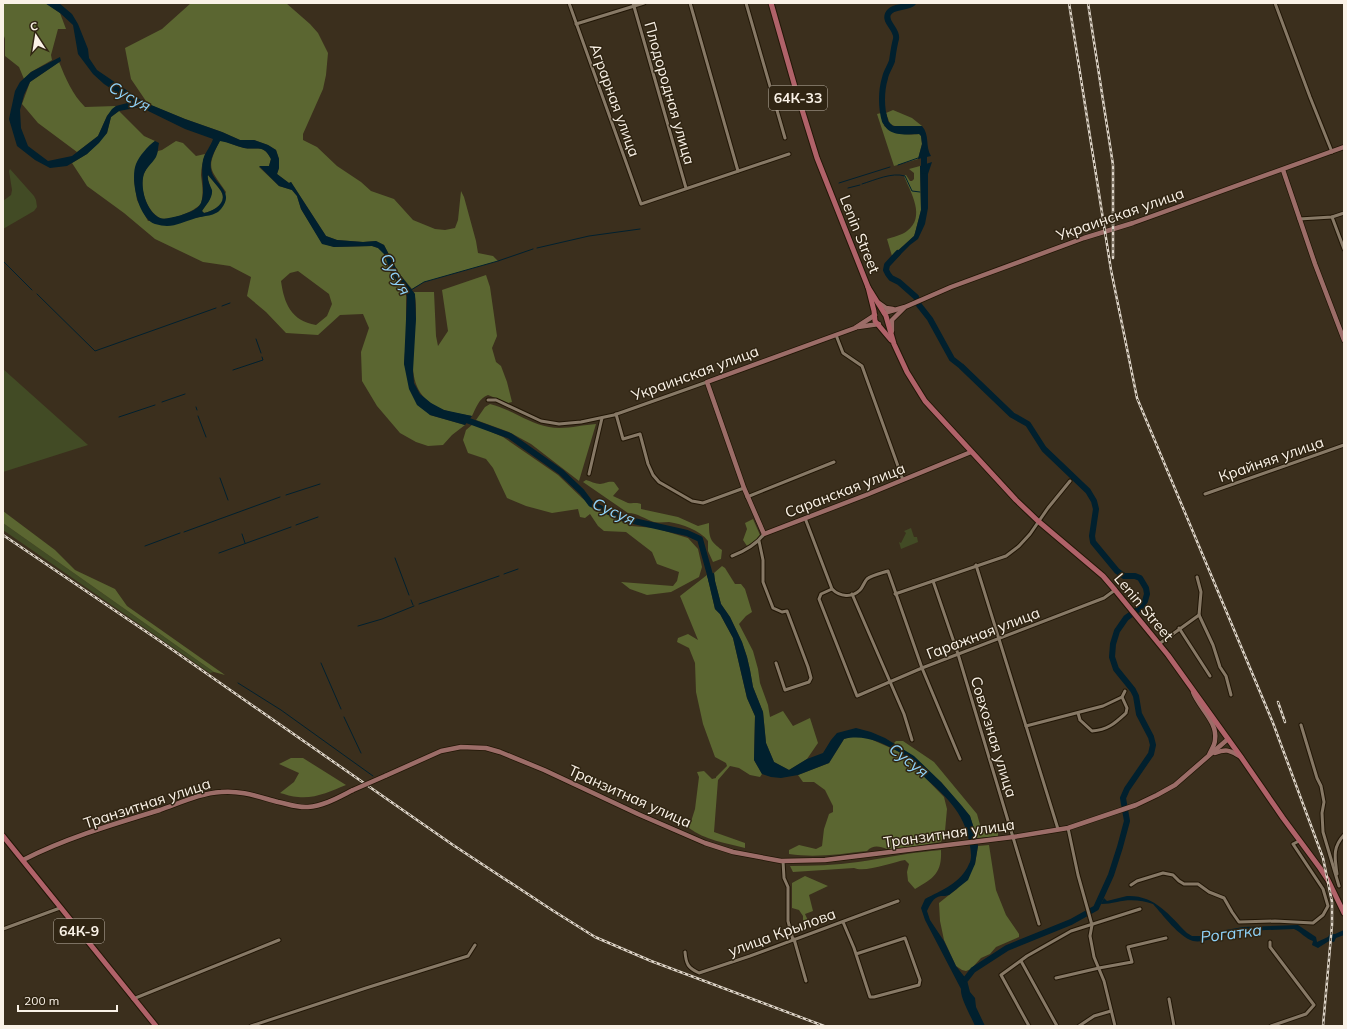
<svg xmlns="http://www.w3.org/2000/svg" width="1347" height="1029" viewBox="0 0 1347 1029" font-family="Mulish,sans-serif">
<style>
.green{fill:#424b25}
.forest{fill:#5b6631;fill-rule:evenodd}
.water{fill:#01202e;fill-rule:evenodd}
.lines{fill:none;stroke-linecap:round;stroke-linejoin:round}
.stream{stroke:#01202e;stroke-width:1}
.river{stroke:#01202e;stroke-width:6}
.street-casing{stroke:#211606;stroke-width:5}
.secondary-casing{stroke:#211606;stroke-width:6}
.primary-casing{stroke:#211606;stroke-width:7}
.street{stroke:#877966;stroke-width:3}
.secondary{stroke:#9c6d68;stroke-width:4.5}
.primary{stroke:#b06269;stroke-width:5}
.rail-casing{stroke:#ded5c9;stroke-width:2.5}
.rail{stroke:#302513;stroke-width:1;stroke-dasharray:3;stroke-linecap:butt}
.secondary-bridge-casing{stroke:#211606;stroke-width:6;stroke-linecap:butt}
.secondary-bridge{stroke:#9c6d68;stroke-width:4.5}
.labels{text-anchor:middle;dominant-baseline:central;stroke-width:3;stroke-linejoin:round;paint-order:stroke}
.shield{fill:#302513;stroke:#bdb4a7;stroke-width:1}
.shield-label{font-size:14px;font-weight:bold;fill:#faf2e7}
.street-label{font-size:15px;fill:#faf2e7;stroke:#302513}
.water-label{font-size:16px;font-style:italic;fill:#8fd2f8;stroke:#302513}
</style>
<rect width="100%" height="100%" fill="#3b2f1d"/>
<!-- green -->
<g class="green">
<path d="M10 169 34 196 36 200 37 207 34 211 3 229V201L11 195 12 190 9 171Z"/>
<path d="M3 369 88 445 3 472Z"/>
<path d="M3 523 214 672 210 673 3 530Z"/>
<path d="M911 528 914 537H917L918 542 901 549 899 542 901 543 906 533 904 531Z"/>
</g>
<!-- forest -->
<g class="forest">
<path d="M3 3H45L60 13 66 29H58L51 55 52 60 31 72 24 79 19 67 5 56V39L3 33Z"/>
<path d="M191 3H286L310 24 318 33 328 53 326 75 323 89 303 134V140L317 147 337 166 361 182 371 191 394 199 413 220 435 229 445 230 455 228 458 220 461 191 464 197 476 241 478 253 493 256 498 261 424 282 412 289 398 272 384 245 376 241 363 242 337 240 326 236 291 182 289 183 277 174 279 168V159L276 150 268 145 254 140H240L222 132 185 119 148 104 131 79 125 48 162 29Z"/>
<path d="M59 62C66 79 72 94 85 107L116 106 107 116 98 136 77 152 38 123 22 104 30 82Z"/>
<path d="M893 110 912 118 922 126 897 127 890 124 886 113Z"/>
<path d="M119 111 144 136 155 141 149 146 134 180 137 200 148 221 196 218 218 212 226 192C209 167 206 169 220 140 228 142 236 146 244 148 257 150 264 144 271 159L269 166 259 167 279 186 292 190 297 196 301 209 322 243 334 247 372 246 378 248 384 253 391 273 406 293V340L404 364 430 415 465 425 452 435 443 445 428 446 416 442 400 433 377 406 362 381 361 352 369 328 363 314 340 315 318 335 286 333 266 312 247 296 251 277 230 266 203 262 155 239 124 213 87 186 72 163 87 154 107 133 111 117ZM298 271 329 294 332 304 327 316 316 325C291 321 284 303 281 281L290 273Z"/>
<path d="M881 113 884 126C899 135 903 135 920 134L921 136 922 144 918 159 894 166 877 114Z"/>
<path d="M176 141 183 143 196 156 205 154C203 161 201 168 201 175 202 184 204 194 201 203 197 211 168 222 160 218 147 211 140 190 143 177 145 167 154 160 158 151L162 150Z"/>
<path d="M920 166 921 210 915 233 914 236 892 256 887 239C893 237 902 235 907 231 926 217 911 193 904 176L906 175 910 181H912L914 179V173L909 169Z"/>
<path d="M208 175C212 180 217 185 221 191 228 203 214 211 204 213L202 211C215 192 212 196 207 176Z"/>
<path d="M486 275 490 287 497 336 492 348 496 362 501 366 507 382 512 402 508 403 488 395C479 398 476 408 472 416 463 414 453 413 444 410 404 395 413 360 415 326 416 316 417 302 414 292H434L436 336 438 346 448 331 442 290Z"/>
<path d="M490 404C511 409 528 423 549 427 564 430 581 425 596 424L579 481 531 444 509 432 476 420 485 407Z"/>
<path d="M473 424 503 437 558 475 582 498 598 510 631 526 655 528 688 538 698 549 702 567 699 577 671 592 647 595 630 589 621 582 673 586 677 581 679 572 657 564 652 552 626 532 604 531 598 526 590 514 585 518 580 517 578 509 552 513 526 506 507 498 493 468 486 459 468 453 463 440 466 430Z"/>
<path d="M586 480C590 481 596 484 600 484 605 484 607 481 614 482L619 489 613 496C618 498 623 501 628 503 633 504 636 502 641 504V509L678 517 698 526 709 523C709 538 710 541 722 550L721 559 713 562 708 551V541C700 530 682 524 669 522 664 522 659 523 654 522 644 519 638 513 628 513L583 482Z"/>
<path d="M3 511 55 550 75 570 115 589 127 606 225 675 214 672 3 523Z"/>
<path d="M753 519 760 535 757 540 747 546 743 540 747 529 745 523Z"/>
<path d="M722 566 725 568 735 584H741L745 589 752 612 746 616 739 624 753 651 758 669 760 683 768 705 770 717 783 711 793 726 810 718 818 743 807 759 789 770 774 762 766 743 763 712 753 687 750 670 747 657 742 642 730 617 721 604 715 581 714 573Z"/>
<path d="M707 575 715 609 720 614 733 638 747 698 755 716 754 760 762 774 760 777 750 775 739 768 730 766 718 780 714 832 745 843V848C727 843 704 840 689 828L695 809 699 777 697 772 704 771 712 779 716 778V777L727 766 726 763 715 757 703 724 696 692 695 663 689 648 677 642 678 638 688 634 698 640 680 596Z"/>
<path d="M853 736 868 738 900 752 944 797 947 809 945 831 941 842C931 843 894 851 887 849 880 847 874 844 867 851 841 854 815 858 789 854V850L799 845 816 849 822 846 824 829 829 814 833 812V806L825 790 814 782H803L798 775 829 763 844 739Z"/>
<path d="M896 741H903L934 762 977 814 982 832 990 833H998V836L977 838 970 816 941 782 894 743Z"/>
<path d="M291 758H303L346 785C331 791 315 799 298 797 292 797 285 794 280 793L294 782 299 773 279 764Z"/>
<path d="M989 845 996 890 1006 915 1019 934V937L996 947 990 954 981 958 971 969 966 971 962 970 956 966 944 940 940 921 939 903 949 895 957 889 975 864 978 846Z"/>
<path d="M941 850C942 873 934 878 915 889L908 881 907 872 909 864 905 860C893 862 865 873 854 868L793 872 790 866C813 866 835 865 858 862 885 858 913 852 941 850Z"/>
<path d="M805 876 828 886 809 895 813 911 805 914 810 925 803 922V916L799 910 792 908V883Z"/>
</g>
<!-- water -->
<g class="water">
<path d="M45 3H59L72 14 78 24 88 49 89 58 97 70 144 102 185 119 222 132 240 140H254L268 145 276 150 279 159V168L277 174 289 183 291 182 326 236 337 240 363 242 376 241 384 245 398 272 415 294 416 319 413 371 414 383 420 394 431 403 444 410 472 416 465 425 430 415 417 405 409 389 404 364 407 297 406 293 391 273 384 254 378 248 372 246 334 247 322 244 301 209 297 196 292 190 279 186 259 166H269L271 159C264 144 257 150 244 148 236 146 228 142 220 141 216 149 209 159 211 169 213 184 236 191 221 209 216 216 203 216 196 218 180 223 172 229 155 224 138 218 130 179 136 164 139 156 148 146 155 141L159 143C158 147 158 153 156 157 152 164 144 169 143 178 141 191 147 212 160 218 165 220 173 217 178 216 185 214 198 210 201 203 206 190 200 174 203 160 205 152 211 146 213 139L185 129 140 107 119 111 111 117 107 133 99 143 87 154 67 166 50 168 35 160 17 146 9 119 15 91 20 82 31 72 60 57 61 61 30 82 24 95 20 110 21 128 28 146 48 161 72 156 98 136 107 116 112 109 116 106 131 102 104 84 93 74 78 54 73 25 60 13ZM208 175C212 180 217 185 221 191 228 203 214 211 204 213L202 211C206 205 213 198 212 190 210 185 207 180 208 175Z"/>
<path d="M881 113H886L888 121 893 126H922C930 135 925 147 931 156L918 159 922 144 921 136 919 134C901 135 883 137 881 113Z"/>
<path d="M932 162 928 174V208L925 224 918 239 910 245 896 259 892 256 914 236 915 233 921 210 920 166Z"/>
<path d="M714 573 715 581 721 604 730 617 742 642 747 657 750 670 753 687 763 712 766 743 774 762 789 770 807 759 823 753 831 740 837 733 856 728 871 732 885 738 914 756 941 782 962 806 970 816 977 838 978 846 975 864 968 880 949 895C946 896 944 896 941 896 933 897 930 905 927 911L930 920 944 941 956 966 967 980 970 992 975 998 976 1007 985 1026H975C971 1016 960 998 961 989L925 920 921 908 925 899C942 890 961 883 969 864 972 859 971 852 970 846 965 810 943 795 918 771 912 765 906 756 899 752 882 742 863 734 844 739L829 763 798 775 781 778 771 777 762 774 754 760 755 716 747 698 733 638 720 614 715 609 707 575Z"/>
<path d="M1127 896C1155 895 1169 915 1187 933L1192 936H1202L1226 930 1243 927 1298 925 1316 937 1317 942 1328 937 1330 934H1335L1344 930V935L1336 938 1334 942 1329 941 1318 948 1312 945 1313 941C1306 939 1301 932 1294 929 1269 930 1244 930 1220 936 1212 938 1202 943 1193 941 1179 937 1163 915 1153 904 1143 900 1128 899 1117 902 1111 903 1107 904 1101 904L1104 898 1107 901Z"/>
</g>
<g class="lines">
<!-- stream -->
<g class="stream">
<path d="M898 165 918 158"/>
<path d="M839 183 890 167"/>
<path d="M862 184C875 180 892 172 905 176L912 191 920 192"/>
<path d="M848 188 860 185"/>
<path d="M537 248 589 236 640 229"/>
<path d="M3 261 32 290"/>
<path d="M411 290 424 282 498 261 533 249"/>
<path d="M37 294 95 351 216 308"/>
<path d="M222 306 230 303"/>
<path d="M256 339 261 353"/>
<path d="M233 370 263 360 262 357"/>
<path d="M162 402 185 394"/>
<path d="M196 407 197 410"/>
<path d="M198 416 206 437"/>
<path d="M119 417 155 405"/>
<path d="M220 478 228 500"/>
<path d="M286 495 320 484"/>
<path d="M296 525 318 517"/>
<path d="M184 532 280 497"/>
<path d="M242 534 245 543"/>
<path d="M145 546 180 533"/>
<path d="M219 553 291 527"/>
<path d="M395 558 409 595"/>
<path d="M504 574 518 569"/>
<path d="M411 600 413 605"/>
<path d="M419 604 499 576"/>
<path d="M358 626 382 619 414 606"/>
<path d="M321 663 341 709"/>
<path d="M238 683 281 710 373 776"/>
<path d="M344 717 361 753"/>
</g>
<!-- river -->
<g class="river">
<path d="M885 121C881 108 881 91 885 78 886 72 890 67 892 61 893 54 894 46 896 39 898 29 884 23 888 14 892 5 906 9 913 3"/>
<path d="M924 151V171"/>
<path d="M898 253 887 265 886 270 888 274 891 278 899 282 916 297 919 305 930 319 952 359 961 366 1012 415 1028 424 1044 449 1088 491 1094 501 1096 509 1092 536 1093 542 1117 571 1124 576H1135L1140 578 1146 588 1147 594 1145 601 1140 608 1126 618 1117 631 1113 644 1112 657 1116 669 1133 690 1136 696 1139 714 1151 737 1153 745 1151 754 1127 789 1123 798 1127 821 1120 847 1111 875 1096 908 1071 922 1007 948 973 970 966 979"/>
<path d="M461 418 510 436 561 472 582 492 591 504 625 519 687 533 700 539 712 582"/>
</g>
<defs>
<g id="street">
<path d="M569 3 641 204 789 154"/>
<path d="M633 3 686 188"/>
<path d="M690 3 738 171"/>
<path d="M746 3 785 138"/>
<path d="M1275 3 1310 97 1332 152"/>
<path d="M576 24 644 3"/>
<path d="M1332 217 1344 249"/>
<path d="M1299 219 1332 217 1344 213"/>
<path d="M836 335 843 353 862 366 903 480"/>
<path d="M488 400H496L541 421 559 424 581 422 614 415 707 382"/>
<path d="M616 414 623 439 640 434 648 464 653 475 659 482 692 501 703 503 744 488"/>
<path d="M589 474 602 418"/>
<path d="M1205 494 1344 445"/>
<path d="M747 497 834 462"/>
<path d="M805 518 832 589"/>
<path d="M759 541 763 560V582L773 608 782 612 787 611 808 667 811 678 809 682 785 690 776 663"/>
<path d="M732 556C745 551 756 545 764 534"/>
<path d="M976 565 1058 829"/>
<path d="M1197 577 1201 592 1199 615 1213 645 1220 667 1226 676 1231 695"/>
<path d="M933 581 958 654 1039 924"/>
<path d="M852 594 904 714 912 740"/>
<path d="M895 594 1006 556 1019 546 1030 534 1048 508 1070 481"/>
<path d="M1179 628 1210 676"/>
<path d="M1159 644 1199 615"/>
<path d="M1078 713 1080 720 1092 731C1108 730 1115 723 1126 713L1127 708 1122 697 1125 691"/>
<path d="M1301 725 1317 778 1321 786 1324 802 1322 813 1323 832 1339 886"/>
<path d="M1026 726 1103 706 1122 697"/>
<path d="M960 759 922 668 888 571C882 573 872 575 867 579 864 582 863 587 860 590 852 598 840 597 832 589L821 594 819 599 857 696 922 668 1104 598 1115 590"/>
<path d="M1068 828 1078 875 1092 925 1090 936 1094 957 1104 981 1115 1026"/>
<path d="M783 861 784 878 788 887V921L793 940"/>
<path d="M1337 874C1335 858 1332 848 1344 835"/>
<path d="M1131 885 1137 881 1163 873 1173 875 1179 881 1184 884H1198L1209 892 1224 898 1232 912 1239 922 1275 921 1313 923 1323 915 1328 906 1323 889 1293 844 1299 841"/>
<path d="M843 922 854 948 870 997H874L919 985 920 980 905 938 856 954"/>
<path d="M3 929 60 908"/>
<path d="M794 939 806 981"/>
<path d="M1270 942V947L1314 1005 1306 1014 1271 1026"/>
<path d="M685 952C686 964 688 968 699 973L750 956 898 901"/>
<path d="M1021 961 1057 1026"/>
<path d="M1056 978 1099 968 1132 962 1128 947 1166 938"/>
<path d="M133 999 279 940"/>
<path d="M1169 999 1174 1026"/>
<path d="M251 1026 366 988 468 956 475 945"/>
<path d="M1029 1026 1001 975 1027 956 1071 931 1140 909"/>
<path d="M1079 1026 1094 1016 1111 1011"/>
</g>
<g id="secondary">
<path d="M1283 170 1315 264 1344 340"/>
<path d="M879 303 886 308 893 309"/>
<path d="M884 313 905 307 951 287 1084 238 1133 223 1344 147"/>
<path d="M875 315 855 328 707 382 744 488 764 534 866 495 971 452"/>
<path d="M858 327 879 324"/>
<path d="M892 331V320L904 308"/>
<path d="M1193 692C1199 708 1218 722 1215 740 1215 745 1211 750 1209 755"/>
<path d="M1215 753C1228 748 1230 751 1241 757"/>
<path d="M385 776 441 751 461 747 486 748 500 752 544 770 638 814 705 843 733 852 781 861 825 860 1013 837 1068 828 1136 805 1157 795 1175 785 1228 739"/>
<path d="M23 860C66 838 114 824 160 810 180 803 201 793 221 792 241 790 259 797 278 802 288 804 298 808 308 807 324 806 339 797 353 790"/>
</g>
<g id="primary">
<path d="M771 3 795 87 817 158 868 287 874 311 875 321 891 340"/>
<path d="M868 287 886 316 894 344 907 372 925 401 1016 500 1038 521 1103 576 1115 590 1168 655 1241 757 1283 818 1320 868 1328 880 1344 913"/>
<path d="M3 836 156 1026"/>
</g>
</defs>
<!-- street casing -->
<use href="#street" class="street-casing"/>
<!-- secondary casing -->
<use href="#secondary" class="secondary-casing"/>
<!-- primary casing -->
<use href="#primary" class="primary-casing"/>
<!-- street -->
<use href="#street" class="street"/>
<!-- secondary -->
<use href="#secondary" class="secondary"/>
<!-- primary -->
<use href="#primary" class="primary"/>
<defs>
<g id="rail">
<path d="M1069 3 1111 270 1137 398 1273 723 1323 858 1332 902V925L1323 1026"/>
<path d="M1088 3 1113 165V258"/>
<path d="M3 535 157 639 453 845 552 910 595 937 651 961 824 1026"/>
<path d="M1278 702 1285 722"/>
</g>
</defs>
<!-- rail casing -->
<use href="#rail" class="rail-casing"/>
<!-- rail -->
<use href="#rail" class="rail"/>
<defs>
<path id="secondary-bridge" d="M353 790 385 776"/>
</defs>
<!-- secondary-bridge casing -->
<use href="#secondary-bridge" class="secondary-bridge-casing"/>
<!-- secondary-bridge -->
<use href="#secondary-bridge" class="secondary-bridge"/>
</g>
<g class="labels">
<!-- shield labels -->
<g class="shield">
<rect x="769" y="86" width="58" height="24" rx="3"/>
<rect x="54" y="919" width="50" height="24" rx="3"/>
</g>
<g class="shield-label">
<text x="798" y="98">64К-33</text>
<text x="79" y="931">64К-9</text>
</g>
<!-- street labels -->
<g class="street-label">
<text transform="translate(670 93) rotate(74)">Плодородная улица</text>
<text transform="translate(615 100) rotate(70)">Аграрная улица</text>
<text transform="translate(1120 214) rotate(-19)">Украинская улица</text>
<text transform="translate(860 234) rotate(68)">Lenin Street</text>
<text transform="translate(695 373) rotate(-20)">Украинская улица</text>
<text transform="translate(1271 459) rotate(-19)">Крайняя улица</text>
<text transform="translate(845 490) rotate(-21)">Саранская улица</text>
<text transform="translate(1144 607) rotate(50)">Lenin Street</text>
<text transform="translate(983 633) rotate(-21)">Гаражная улица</text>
<text transform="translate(994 737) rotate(73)">Совхозная улица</text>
<text transform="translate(630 796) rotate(24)">Транзитная улица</text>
<text transform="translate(147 803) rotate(-18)">Транзитная улица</text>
<text transform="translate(949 833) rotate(-8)">Транзитная улица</text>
<text transform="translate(782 932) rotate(-20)">улица Крылова</text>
</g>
<!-- water labels -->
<g class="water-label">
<text transform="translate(130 96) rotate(29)">Сусуя</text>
<text transform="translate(396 274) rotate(61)">Сусуя</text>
<text transform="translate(614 511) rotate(24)">Сусуя</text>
<text transform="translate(909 760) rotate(38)">Сусуя</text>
<text transform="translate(1231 933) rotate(-7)">Рогатка</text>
</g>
</g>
<!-- border -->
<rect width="1347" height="1029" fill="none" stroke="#faf2e7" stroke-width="8"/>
<!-- north arrow -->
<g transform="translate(36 36) rotate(348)" stroke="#302513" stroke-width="3" paint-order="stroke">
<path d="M0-3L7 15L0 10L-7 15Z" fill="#faf2e7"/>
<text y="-6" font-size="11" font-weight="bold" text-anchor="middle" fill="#faf2e7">С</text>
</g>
<!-- scale -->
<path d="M18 1005v6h99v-6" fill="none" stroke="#faf2e7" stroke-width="2"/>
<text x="24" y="1005" font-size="12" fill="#faf2e7" stroke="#302513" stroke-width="3" paint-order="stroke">200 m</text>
</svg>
